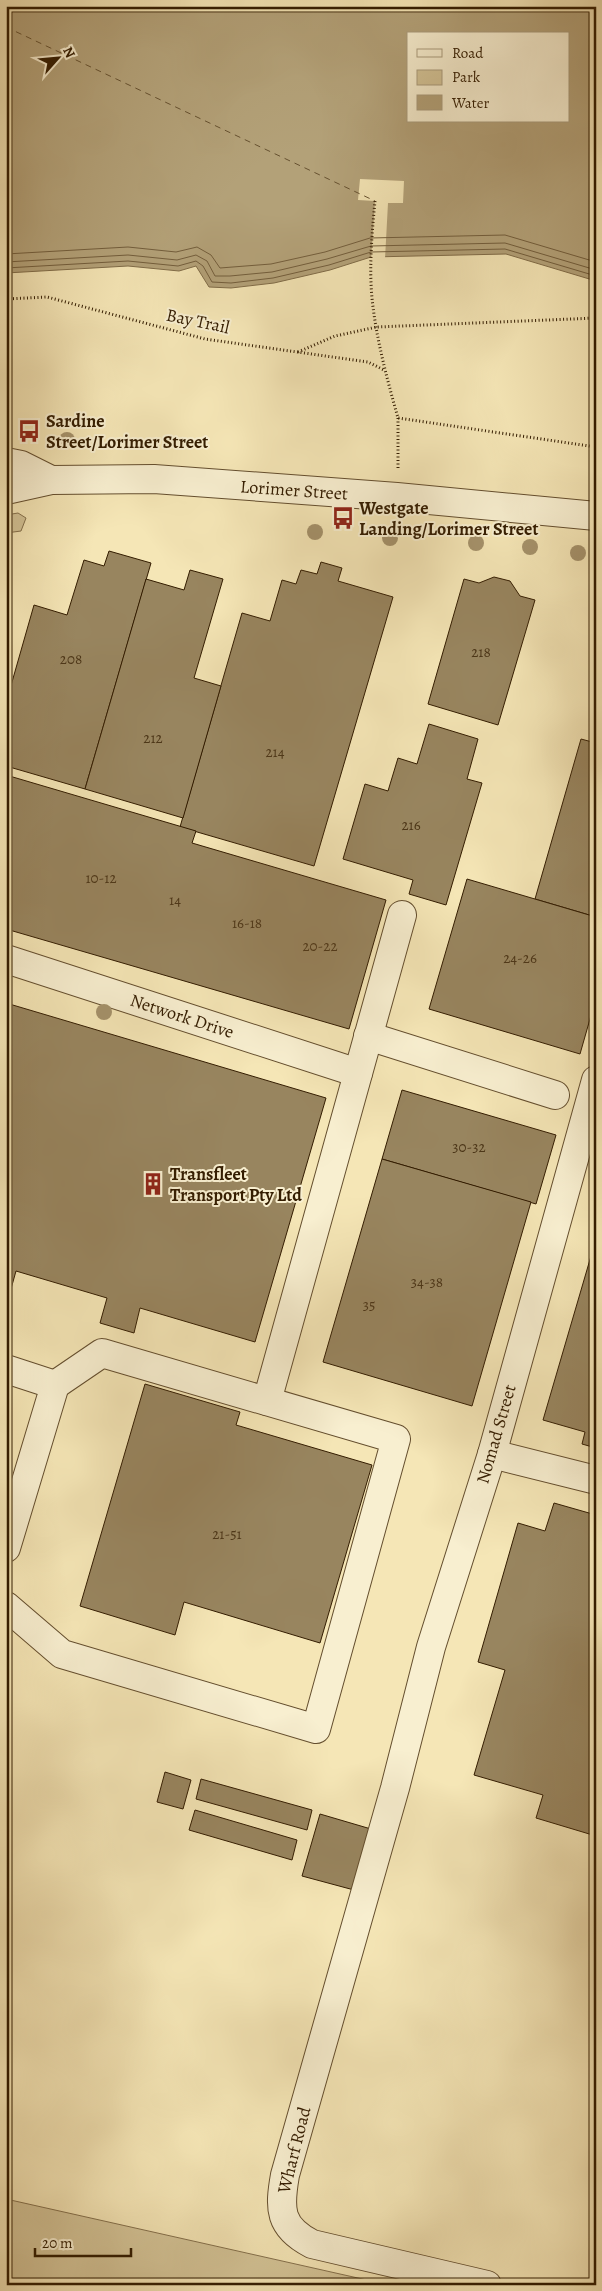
<svg xmlns="http://www.w3.org/2000/svg" width="602" height="2291" viewBox="0 0 602 2291" font-family="Alegreya,serif">
<style>
.green{fill:#d4c497;stroke:#84704c}
.water{fill:#b3a178;stroke:#806c48;fill-rule:evenodd}
.pier{fill:#f5e6b6}
.lines{fill:none;stroke-linecap:round;stroke-linejoin:round}
.shore{stroke:#735e3c;stroke-width:1}
.ferry{stroke:#665130;stroke-width:1;stroke-dasharray:6 5;stroke-linecap:butt}
.building{fill:#98855f;stroke:#331c00}
.minor-casing{stroke:#644e2e;stroke-width:30}
.path{stroke:#331c00;stroke-width:3;stroke-dasharray:1 2.5;stroke-linecap:butt}
.minor{stroke:#f8efd0;stroke-width:28}
.tree{fill:#a5926b}
.labels{text-anchor:middle;dominant-baseline:central;stroke-width:4;stroke-linejoin:round;paint-order:stroke}
.number-label{font-size:15px;fill:#4c3618}
.street-label{font-size:18px;fill:#331c00;stroke:#f8efd0}
.poi-label{font-size:18px;font-weight:bold;fill:#331c00;stroke:#f8efd0;text-anchor:start}
</style>
<rect width="100%" height="100%" fill="#f5e6b6"/>
<filter id="stains"><feTurbulence type="fractalNoise" baseFrequency=".004" numOctaves="4"/><feColorMatrix values="0 0 0 0 .2 0 0 0 0 .09 0 0 0 0 .02 0 0 0 .5 -.17"/></filter>
<radialGradient id="worn" r=".72"><stop offset=".6" stop-color="#630" stop-opacity="0"/><stop offset="1" stop-color="#630" stop-opacity=".3"/></radialGradient>
<!-- green -->
<g class="green">
<path d="M18 513 26 518 21 531 6 533V515Z"/>
<path d="M6 2199 389 2285H6Z"/>
</g>
<!-- water -->
<path class="water" d="M6 6H596V281L506 254 371 257 330 270 274 283 231 288 209 287 196 266 179 271 128 266 6 273ZM408 34H568V121H408Z"/>
<!-- pier -->
<path class="pier" d="M360 179 404 181 403 203H388L385 259 371 260 375 201 358 200Z"/>
<g class="lines">
<!-- shore -->
<g class="shore">
<path d="M6 254 128 247 176 252 197 247 211 255 220 268 271 264 325 252 370 238 505 235 596 262"/>
<path d="M6 262 128 255 177 260 196 255 207 261 215 276H230L272 272 327 259 371 246 505 243 596 270"/>
<path d="M6 268 128 261 178 266 196 261 203 266 212 282 231 283 273 278 329 265 371 252 505 249 596 276"/>
</g>
<!-- ferry -->
<path class="ferry" d="M6 27 375 201"/>
</g>
<!-- building -->
<g class="building">
<path d="M109 551 151 563 85 789 6 766V703L34 605 67 615 84 560 104 566Z"/>
<path d="M321 562 342 568 338 581 393 597 314 866 180 827 242 613 270 621 282 580 296 584 301 570 317 574Z"/>
<path d="M190 570 223 579 194 678 221 686 183 818 85 789 146 579 184 590Z"/>
<path d="M494 577 510 581 520 596 535 600 498 725 428 704 464 579 479 583Z"/>
<path d="M429 724 478 739 467 779 482 783 446 905 409 894 413 880 343 859 365 784 388 791 398 758 417 764Z"/>
<path d="M581 739 596 743V917L535 899Z"/>
<path d="M6 775 196 831 192 843 386 900 349 1029 6 929Z"/>
<path d="M467 879 596 917V998L580 1054 429 1009Z"/>
<path d="M6 1003 326 1098 255 1342 140 1308 134 1333 100 1323 107 1298 16 1271 9 1296 6 1295Z"/>
<path d="M402 1090 556 1135 536 1204 382 1159Z"/>
<path d="M382 1159 531 1202 472 1406 323 1362Z"/>
<path d="M596 1239V1448L582 1444 585 1432 543 1420Z"/>
<path d="M145 1384 240 1412 236 1425 372 1465 320 1643 184 1602 175 1635 80 1606Z"/>
<path d="M554 1503 596 1515V1836L536 1818 543 1795 474 1775 505 1670 478 1662 518 1523 545 1531Z"/>
<path d="M165 1772 191 1780 183 1809 157 1802Z"/>
<path d="M201 1779 312 1810 307 1830 196 1799Z"/>
<path d="M195 1810 297 1840 292 1860 189 1830Z"/>
<path d="M320 1814 371 1829 354 1890 302 1876Z"/>
</g>
<g class="lines">
<defs>
<g id="minor">
<path d="M6 462 21 465 51 480"/>
<path d="M6 490 51 480 154 479 397 497 596 516"/>
<path d="M6 959 358 1073"/>
<path d="M368 1036 555 1095"/>
<path d="M6 1369 55 1385 6 1548"/>
<path d="M267 1401 402 915"/>
<path d="M492 1454 596 1480"/>
<path d="M6 1606 62 1654 316 1729 396 1439 102 1353 55 1385"/>
<path d="M487 2285 312 2244C279 2227 279 2209 285 2175L395 1788 431 1647 492 1454 596 1080"/>
</g>
</defs>
<!-- minor casing -->
<use href="#minor" class="minor-casing"/>
<!-- path -->
<g class="path">
<path d="M375 201C372 233 369 266 372 298 376 338 387 379 398 418L596 447"/>
<path d="M6 299 47 297 205 339 368 362 384 370"/>
<path d="M298 352 335 336 377 327 596 318"/>
<path d="M398 468V418"/>
</g>
<!-- minor -->
<use href="#minor" class="minor"/>
</g>
<!-- trees -->
<g class="tree">
<circle cx="67" cy="440" r="8"/>
<circle cx="315" cy="532" r="8"/>
<circle cx="390" cy="538" r="8"/>
<circle cx="476" cy="543" r="8"/>
<circle cx="530" cy="547" r="8"/>
<circle cx="578" cy="553" r="8"/>
<circle cx="104" cy="1012" r="8"/>
</g>
<!-- icons -->
<defs>
<symbol id="bus-bare" viewBox="-9 -9 18 18"><path d="M-5-6H5V4H4V6H2V4H-2V6H-4V4H-5ZM-3.5-4V0h7V-4ZM-3.5 1.2v1.5H-2V1.2ZM2 1.2v1.5H3.5V1.2Z" fill="#8f2418" stroke="#f8efd0" stroke-width="2.5" paint-order="stroke"/></symbol>
<symbol id="building-bare" viewBox="-9 -9 18 18"><path d="M-4-6H4V6H1V3H-1V6H-4ZM-2.5-4.3h1.7v1.8h-1.7ZM.8-4.3h1.7v1.8H.8ZM-2.5-1h1.7V.8h-1.7ZM.8-1h1.7V.8H.8Z" fill="#8f2418" stroke="#f8efd0" stroke-width="2.5" paint-order="stroke"/></symbol>
</defs>
<g fill-rule="evenodd">
<use href="#bus-bare" x="13" y="415" width="32" height="32"/>
<use href="#bus-bare" x="327" y="502" width="32" height="32"/>
<use href="#building-bare" x="137" y="1168" width="32" height="32"/>
</g>
<g class="labels">
<!-- number labels -->
<g class="number-label">
<text x="481" y="652">218</text>
<text x="71" y="659">208</text>
<text x="153" y="738">212</text>
<text x="275" y="752">214</text>
<text x="411" y="825">216</text>
<text x="101" y="878">10-12</text>
<text x="175" y="900">14</text>
<text x="247" y="923">16-18</text>
<text x="320" y="946">20-22</text>
<text x="520" y="958">24-26</text>
<text x="469" y="1147">30-32</text>
<text x="427" y="1282">34-38</text>
<text x="369" y="1305">35</text>
<text x="227" y="1534">21-51</text>
</g>
<!-- street labels -->
<g class="street-label">
<text transform="translate(198 321) rotate(12)">Bay Trail</text>
<text transform="translate(294 490) rotate(4)">Lorimer Street</text>
<text transform="translate(182 1016) rotate(18)">Network Drive</text>
<text transform="translate(496 1434) rotate(-74)">Nomad Street</text>
<text transform="translate(294 2150) rotate(-76)">Wharf Road</text>
</g>
<!-- poi labels -->
<g class="poi-label">
<text x="46" y="421">Sardine<tspan x="46" dy="21">Street/Lorimer Street</tspan></text>
<text x="359" y="508">Westgate<tspan x="359" dy="21">Landing/Lorimer Street</tspan></text>
<text x="170" y="1174">Transfleet<tspan x="170" dy="21">Transport Pty Ltd</tspan></text>
</g>
</g>
<!-- margin -->
<rect width="602" height="2291" fill="none" stroke="#f5e6b6" stroke-width="25"/>
<rect x="8" y="8" width="587" height="2276" fill="none" stroke="#331c00" stroke-width="2.5"/>
<rect x="12" y="12" width="577" height="2266" fill="none" stroke="#331c00"/>
<!-- legend -->
<rect x="407" y="32" width="162" height="90" fill="#f8efd0" stroke="#a99b7d"/>
<rect x="417" y="49" width="25" height="8" fill="#f8efd0" stroke="#a99b7d"/>
<text x="452" y="58" font-size="15" fill="#331c00">Road</text>
<rect x="417" y="70" width="25" height="15" fill="#d4c497" stroke="#a99b7d"/>
<text x="452" y="82" font-size="15" fill="#331c00">Park</text>
<rect x="417" y="95" width="25" height="15" fill="#b3a178" stroke="#a99b7d"/>
<text x="452" y="108" font-size="15" fill="#331c00">Water</text>
<!-- north arrow -->
<g transform="translate(58 58) rotate(63)" stroke="#f8efd0" stroke-width="4" paint-order="stroke">
<path d="M0-4L9 19L0 12L-9 19Z" fill="#331c00"/>
<text y="-8" font-size="14" font-weight="bold" text-anchor="middle" fill="#331c00">N</text>
</g>
<!-- scale -->
<path d="M35 2248v8h96v-8" fill="none" stroke="#331c00" stroke-width="2.5"/>
<text x="42" y="2248" font-size="15" fill="#331c00" stroke="#f8efd0" stroke-width="4" paint-order="stroke">20 m</text>
<rect width="100%" height="100%" filter="url(#stains)"/>
<rect width="100%" height="100%" fill="url(#worn)"/>
</svg>
